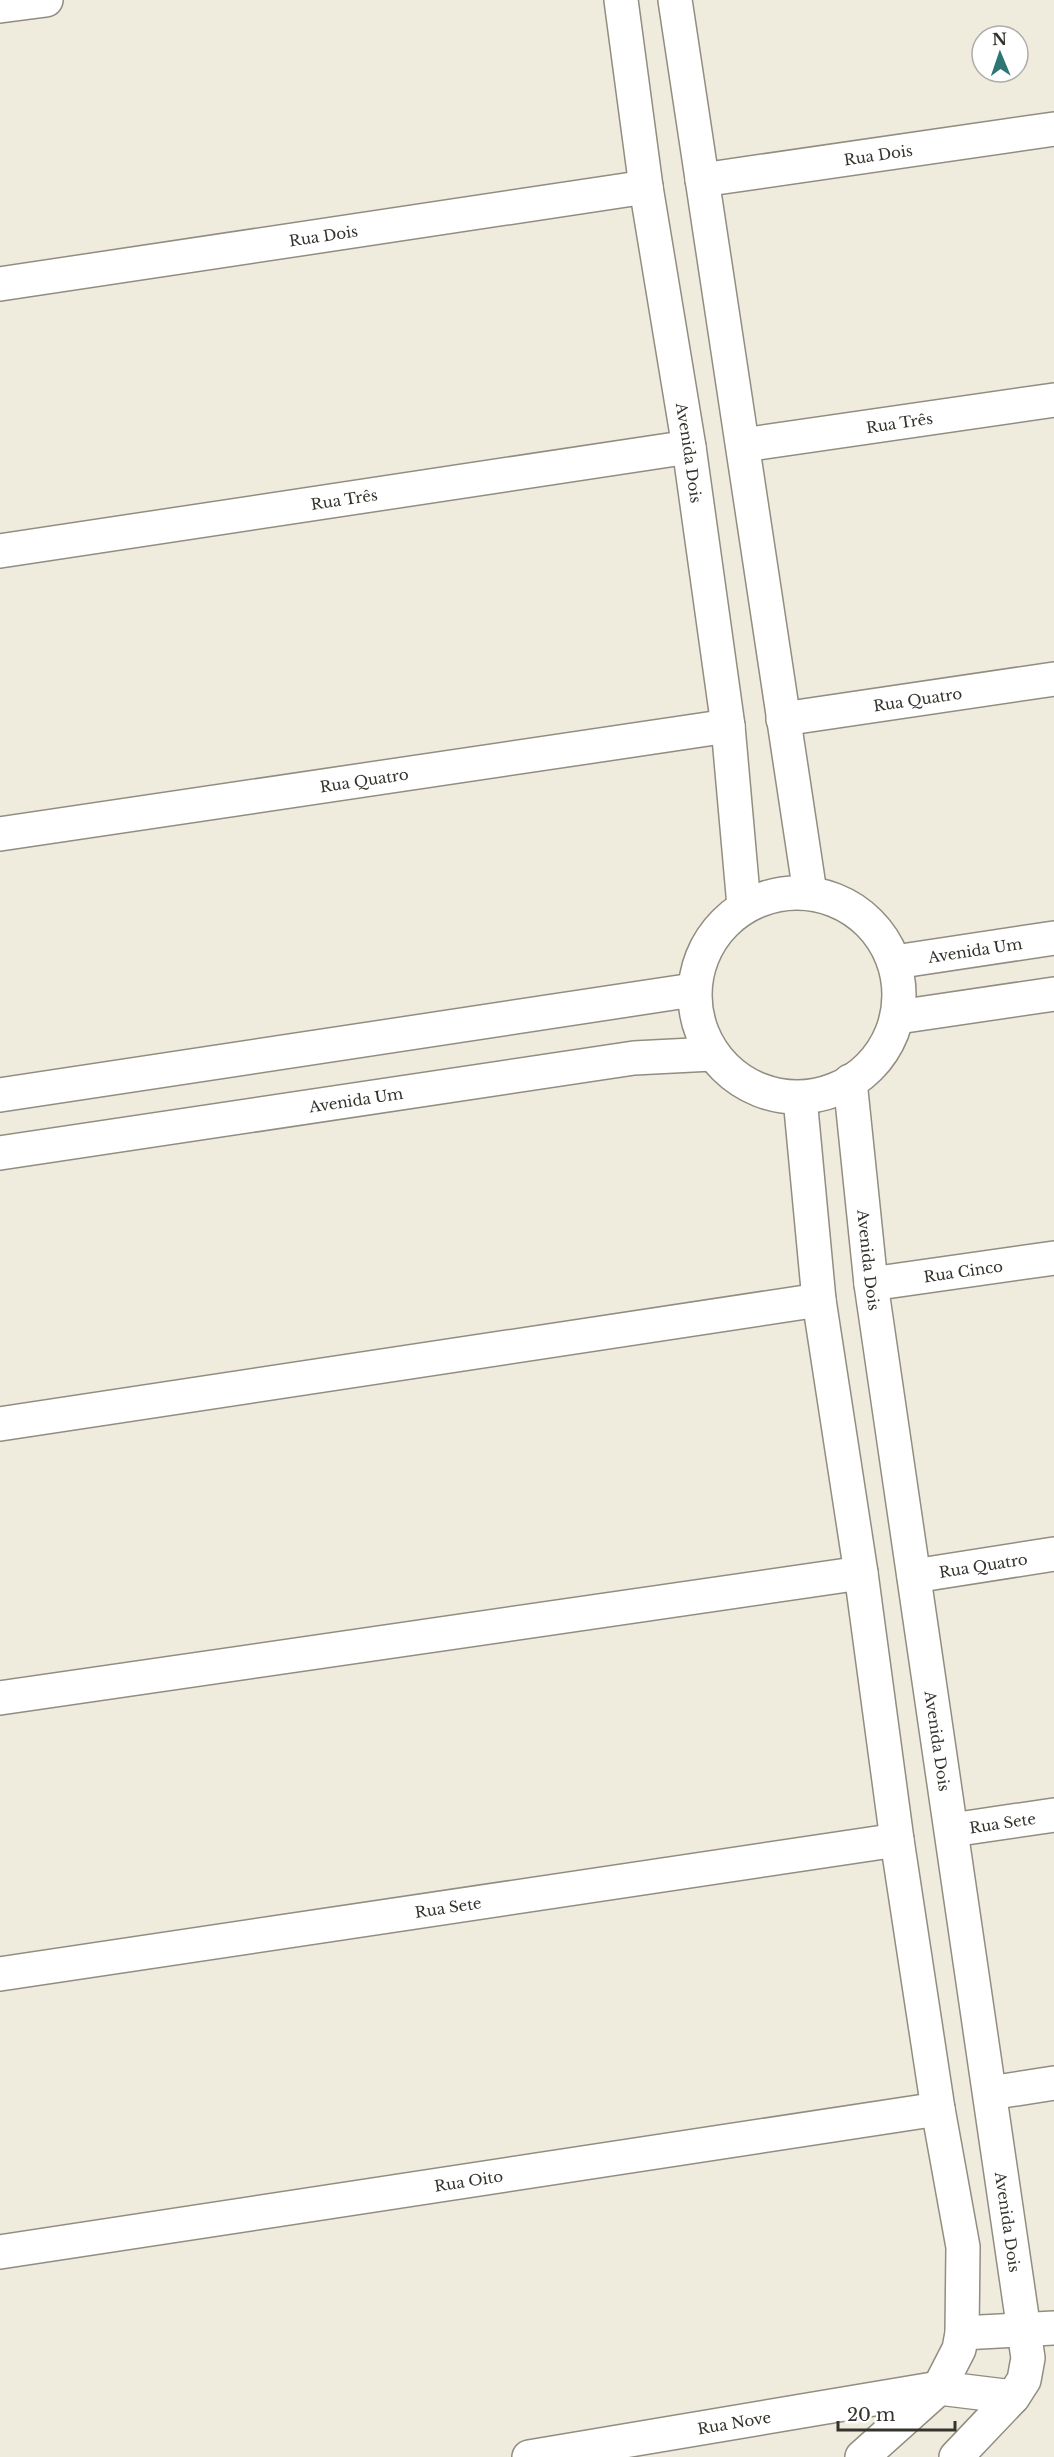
<svg xmlns="http://www.w3.org/2000/svg" width="1054" height="2457" viewBox="0 0 1054 2457" font-family="'Libre Baskerville',serif">
<style>
.lines{fill:none;stroke-linecap:round;stroke-linejoin:round}
.minor-casing{stroke:#918d80;stroke-width:36}
.minor{stroke:#fff;stroke-width:33}
.labels{text-anchor:middle;dominant-baseline:central;stroke-width:6;stroke-linejoin:round;paint-order:stroke}
.street-label{font-size:15px;fill:#35332d;stroke:#fff}
</style>
<rect width="100%" height="100%" fill="#f0ecdd"/>
<g class="lines">
<defs>
<g id="minor">
<path id="s1" d="M621 0 646 187 689 447 728 726 744 906"/>
<path d="M675 0 810 893"/>
<path d="M0 6 46 0"/>
<path id="s2" d="M702 180 1054 129"/>
<path id="s3" d="M0 284 646 187"/>
<path id="s4" d="M743 445 1054 400"/>
<path id="s5" d="M0 551 689 447"/>
<path id="s6" d="M783 719 1054 679"/>
<path id="s7" d="M0 834 728 726"/>
<circle cx="797" cy="995" r="102"/>
<path id="s8" d="M895 962 1054 938"/>
<path d="M898 1017 1054 994"/>
<path id="s9" d="M850 1081 871 1284 1028 2358 1024 2380 1013 2397 956 2457"/>
<path d="M0 1095 693 990"/>
<path d="M800 1098 819 1300 861 1573 897 1840 938 2109 963 2247 962 2333 959 2349 939 2388 862 2457"/>
<path id="s10" d="M0 1153 634 1058 712 1054"/>
<path id="s11" d="M871 1284 1054 1258"/>
<path d="M0 1424 819 1300"/>
<path id="s12" d="M914 1576 1054 1554"/>
<path d="M0 1698 861 1573"/>
<path id="s13" d="M952 1830 1054 1815"/>
<path id="s14" d="M0 1974 897 1840"/>
<path d="M990 2093 1054 2083"/>
<path id="s15" d="M0 2252 938 2109"/>
<path d="M962 2333 1054 2328"/>
<path id="s16" d="M529 2457 939 2388 1013 2397"/>
</g>
</defs>
<!-- minor casing -->
<use href="#minor" class="minor-casing"/>
<!-- minor -->
<use href="#minor" class="minor"/>
</g>
<g class="labels">
<!-- street labels -->
<g class="street-label">
<text stroke="none"><textPath href="#s2" startOffset="178">Rua Dois</textPath></text>
<text stroke="none"><textPath href="#s3" startOffset="327">Rua Dois</textPath></text>
<text stroke="none"><textPath href="#s4" startOffset="158">Rua Três</textPath></text>
<text stroke="none"><textPath href="#s1" startOffset="458">Avenida Dois</textPath></text>
<text stroke="none"><textPath href="#s5" startOffset="348">Rua Três</textPath></text>
<text stroke="none"><textPath href="#s6" startOffset="136">Rua Quatro</textPath></text>
<text stroke="none"><textPath href="#s7" startOffset="368">Rua Quatro</textPath></text>
<text stroke="none"><textPath href="#s8" startOffset="81">Avenida Um</textPath></text>
<text stroke="none"><textPath href="#s10" startOffset="360">Avenida Um</textPath></text>
<text stroke="none"><textPath href="#s9" startOffset="180">Avenida Dois</textPath></text>
<text stroke="none"><textPath href="#s11" startOffset="93">Rua Cinco</textPath></text>
<text stroke="none"><textPath href="#s12" startOffset="70">Rua Quatro</textPath></text>
<text stroke="none"><textPath href="#s9" startOffset="666">Avenida Dois</textPath></text>
<text stroke="none"><textPath href="#s13" startOffset="51">Rua Sete</textPath></text>
<text stroke="none"><textPath href="#s14" startOffset="453">Rua Sete</textPath></text>
<text stroke="none"><textPath href="#s15" startOffset="474">Rua Oito</textPath></text>
<text stroke="none"><textPath href="#s9" startOffset="1152">Avenida Dois</textPath></text>
<text stroke="none"><textPath href="#s16" startOffset="208">Rua Nove</textPath></text>
</g>
</g>
<!-- north arrow -->
<g transform="translate(1000 54) rotate(358)"><circle r="28" fill="#ffffff" stroke="#aeadab" stroke-width="1.5"/>
<path d="M0-4.5L10 22L0 15L-10 22Z" fill="#2d7674"/>
<text y="-9" font-size="16" font-weight="bold" text-anchor="middle" fill="#35332d">N</text>
</g>
<!-- scale -->
<path d="M838 2421v9h117v-9" fill="none" stroke="#35332d" stroke-width="3"/>
<text x="847" y="2421" font-size="18" fill="#35332d" stroke="#ffffff" stroke-width="4.5" paint-order="stroke">20 m</text>
</svg>
